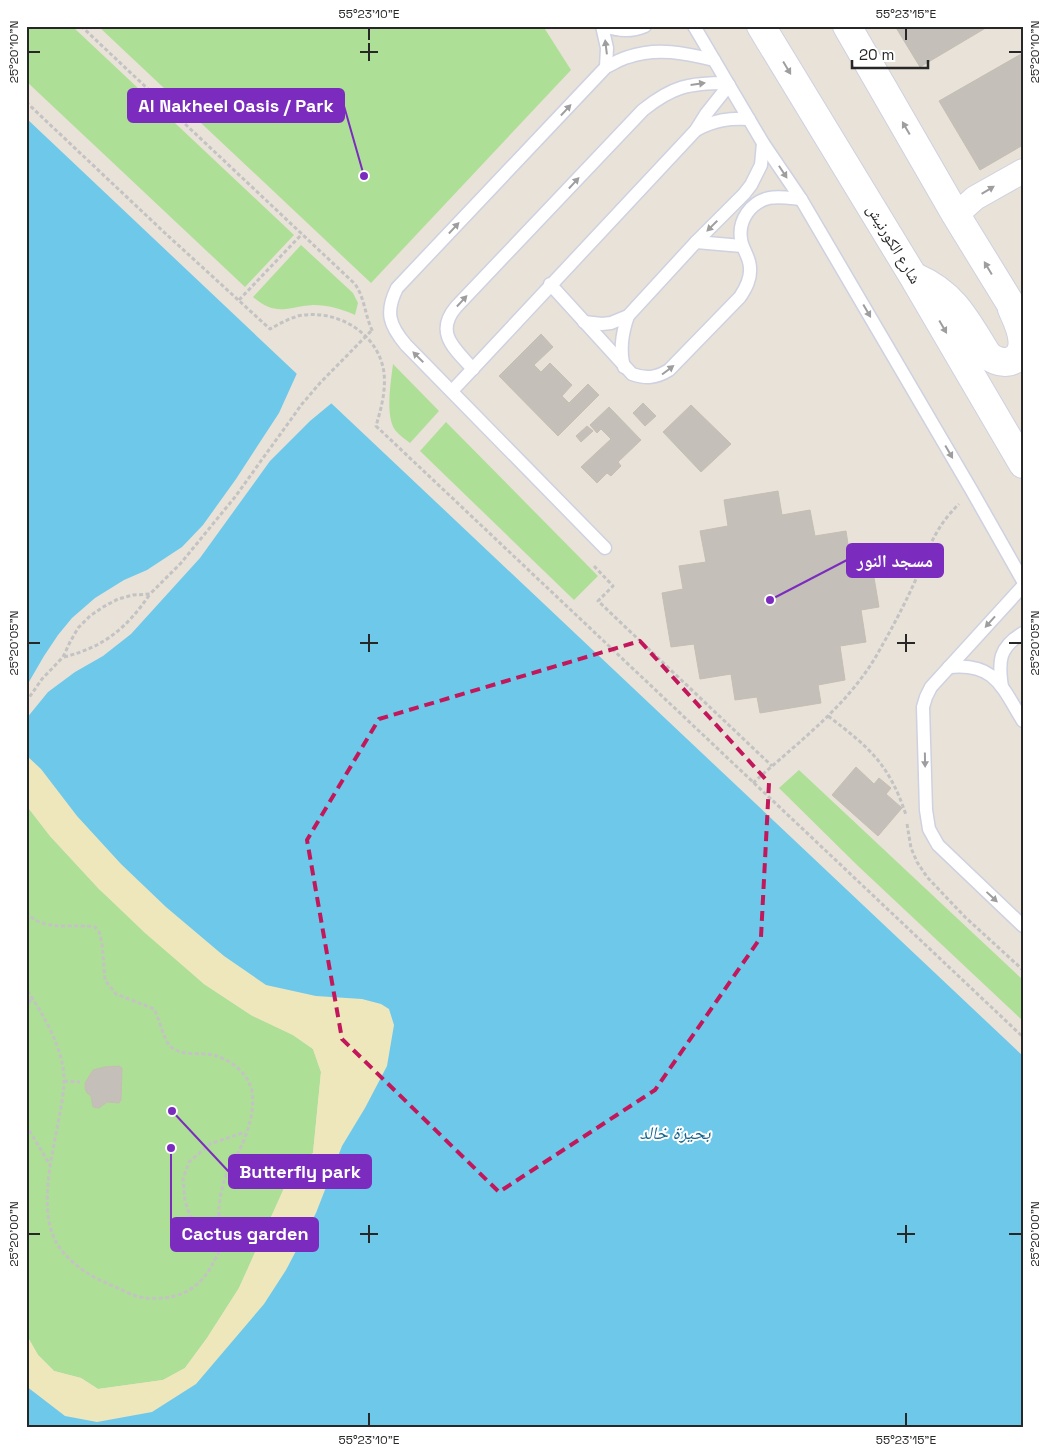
<svg xmlns="http://www.w3.org/2000/svg" width="1049" height="1453" viewBox="0 0 1049 1453" font-family="'Space Grotesk','Noto Naskh Arabic',sans-serif">
<style>
.green{fill:#aedf96}
.sand{fill:#eee7bb}
.water{fill:#6ec8e9}
.pier{fill:#e9e2d8}
.building{fill:#c4bfb8;stroke:#c4beb3}
.lines{fill:none;stroke-linecap:round;stroke-linejoin:round}
.service-casing{stroke:#ced1e0;stroke-width:15}
.minor-casing{stroke:#ced1e0;stroke-width:26}
.secondary-casing{stroke:#ced1e0;stroke-width:30}
.path{stroke:#c3c3c3;stroke-width:3;stroke-dasharray:4 2.5;stroke-linecap:butt}
.service{stroke:#fff;stroke-width:12}
.minor{stroke:#fff;stroke-width:24}
.secondary{stroke:#fff;stroke-width:28}
.oneway{fill:#9e9e9e}
.marked{fill:none;stroke:#c2185b;stroke-width:4;stroke-dasharray:10 6;stroke-linejoin:round}
.ticks{fill:none;stroke:#272727;stroke-width:2}
.labels{text-anchor:middle;dominant-baseline:central;stroke-width:4;stroke-linejoin:round;paint-order:stroke}
.street-label{font-size:16px;fill:#272727;stroke:#fff}
.water-label{font-size:18px;font-style:italic;fill:#126490;stroke:#fff}
.leader{fill:none;stroke:#7b2cbf;stroke-width:2}
.callout-dot{fill:#7b2cbf;stroke:#fff;stroke-width:2}
.callout{fill:#7b2cbf;stroke:#7b2cbf;stroke-width:2}
.callout-label{font-size:18px;text-anchor:middle;font-weight:bold;fill:#fff}
.neatline{fill:none;stroke:#272727;stroke-width:2}
.ticks-label{font-size:12px;text-anchor:middle;fill:#272727}
</style>
<rect width="100%" height="100%" fill="#e9e2d8"/>
<!-- green -->
<g class="green">
<path d="M26 26H72L294 235 245 287 26 81Z"/>
<path d="M98 26H543L571 70 371 283Z"/>
<path d="M301 245 353 293 358 303 355 315C342 309 328 305 313 305 287 307 276 317 253 297Z"/>
<path d="M393 364 439 411 410 443C405 439 399 435 395 430 385 415 391 381 393 364Z"/>
<path d="M446 422 598 576 574 600 420 451Z"/>
<path d="M799 770 1023 980V1021L857 865 779 788Z"/>
<path d="M26 805 50 836 99 889 204 984 251 1015 293 1035 313 1049 321 1072 313 1153 295 1164 239 1288 207 1338 185 1368 163 1380 98 1389 81 1378 54 1371 38 1355 26 1334Z"/>
</g>
<!-- sand -->
<path class="sand" d="M26 753 41 769 75 813 121 864 166 907 224 956 266 985 316 996 362 999 381 1004 389 1009 394 1025 387 1066 365 1108 342 1146 316 1213 286 1270 265 1304 196 1384 152 1412 97 1422 65 1416 26 1386V1334L38 1355 54 1371 81 1378 98 1389 163 1380 185 1368 207 1338 239 1288 295 1164 313 1153 321 1072 313 1049 293 1035 251 1015 204 984 145 933 99 889 50 836 26 805Z"/>
<!-- water -->
<path class="water" d="M26 118 297 374 331 403 1023 1056V1427H26V1386L65 1416 97 1422 152 1412 196 1384 264 1304 286 1270 316 1213 342 1146 365 1108 387 1066 394 1025 389 1009 381 1004 362 999 316 996 266 985 224 956 166 907 121 864 77 816 41 769 26 755Z"/>
<!-- pier -->
<path class="pier" d="M298 371 333 402 310 421 270 461 200 558 131 634 103 656 75 672 48 692 26 719V687L44 656 58 635 72 618 95 598 124 580 147 570 182 547 203 525 236 479 279 413Z"/>
<!-- building -->
<g class="building">
<path d="M895 26H989L920 67Z"/>
<path d="M1023 53V145L980 170 939 101Z"/>
<path d="M541 334 553 347 534 365 541 372 550 363 572 385 562 396 569 403 588 384 599 395 558 436 499 376Z"/>
<path d="M643 403 656 416 645 426 633 413Z"/>
<path d="M691 405 731 444 701 472 663 432Z"/>
<path d="M609 407 641 440 618 462 621 466 611 476 607 473 597 483 581 467 611 439 601 429 597 433 590 425Z"/>
<path d="M587 426 593 431 581 442 576 436Z"/>
<path d="M778 491 782 515 810 510 815 536 846 531 850 557 870 554 879 607 861 610 866 642 840 646 845 680 818 685 821 703 760 713 757 697 735 700 731 674 700 679 694 644 671 647 662 593 683 589 679 566 706 562 700 531 728 526 724 500Z"/>
<path d="M856 767 874 784 879 778 891 788 886 794 902 808 878 836 832 795Z"/>
<path d="M119 1066 122 1068 121 1100 119 1103 107 1102 99 1108 93 1107 91 1096 87 1093 85 1088V1083L93 1070 104 1067Z"/>
</g>
<g class="lines">
<defs>
<g id="service">
<path d="M602 26 607 48 606 67"/>
<path d="M605 26C618 31 631 32 645 26"/>
<path d="M694 26 763 143 801 199 972 491 1023 581"/>
<path d="M696 130C714 120 729 118 749 119"/>
<path d="M696 242 742 246"/>
<path d="M550 284 632 374C646 379 656 378 669 370L740 297C746 288 751 279 750 268 750 257 742 249 741 239 738 220 751 202 769 198 779 196 790 198 801 199"/>
<path d="M584 322 602 324 611 323 628 316 696 242 744 194 751 185 761 165 763 143"/>
<path d="M624 367C619 349 622 333 628 316"/>
<path d="M473 369C455 349 434 333 456 307L643 110C673 86 689 83 727 83"/>
<path d="M452 391 696 130 706 114 729 85"/>
<path d="M605 548 406 345C389 325 385 312 397 288L606 67C613 64 620 59 628 57 657 47 685 53 714 60"/>
<path d="M1023 586 931 687 926 697 923 707 926 810 929 829 938 845 1023 926"/>
<path d="M949 667C995 662 1002 687 1023 721"/>
<path d="M1002 687C998 661 999 647 1023 633"/>
</g>
<path id="minor" d="M956 215 975 198 1023 171"/>
<g id="secondary">
<path d="M761 26 913 276 1023 464"/>
<path d="M847 26 956 215 1023 324"/>
<path d="M917 278C954 294 967 322 987 354 997 365 1018 366 1022 348 1025 335 1017 320 1012 309"/>
</g>
</defs>
<!-- service casing -->
<use href="#service" class="service-casing"/>
<!-- minor casing -->
<use href="#minor" class="minor-casing"/>
<!-- secondary casing -->
<use href="#secondary" class="secondary-casing"/>
<!-- path -->
<g class="path">
<path d="M81 26 355 284C365 298 365 317 373 332"/>
<path d="M26 102 166 234 270 329C279 324 288 319 298 316 336 308 379 333 384 373 386 391 381 409 376 426L1023 1037"/>
<path d="M239 300 302 234"/>
<path d="M594 566 613 586 598 601 772 766"/>
<path d="M64 657C104 647 127 628 150 594"/>
<path d="M26 702 42 679 63 657 70 642 78 628 90 616 103 607 118 599 133 595 150 594 181 563 235 497 302 404 320 383 372 330"/>
<path d="M828 716C870 748 889 764 906 815"/>
<path d="M753 783C796 744 845 708 875 658 890 632 904 606 916 579 928 550 935 527 959 504"/>
<path d="M907 824 911 848 917 862 927 877 965 917 1023 970"/>
<path d="M26 912C44 933 72 923 95 927L99 932 102 943 105 980 116 994 154 1009C159 1018 164 1039 169 1045 180 1057 199 1052 213 1055 230 1059 248 1073 252 1091 255 1111 248 1132 239 1151 235 1159 228 1166 226 1175 222 1188 218 1202 219 1217 219 1227 222 1238 220 1248 219 1254 214 1260 212 1265 197 1294 170 1302 139 1297 132 1295 124 1291 118 1288 96 1279 78 1270 63 1252 28 1212 62 1130 64 1082 65 1051 43 1013 26 989"/>
<path d="M26 1009 32 997"/>
<path d="M64 1081 80 1082"/>
<path d="M26 1125 50 1165"/>
<path d="M220 1234 199 1226 190 1216 185 1201 183 1179 189 1162 210 1144 245 1132"/>
</g>
<!-- service -->
<use href="#service" class="service"/>
<!-- minor -->
<use href="#minor" class="minor"/>
<!-- secondary -->
<use href="#secondary" class="secondary"/>
</g>
<!-- one-way arrows -->
<defs><path id="oneway-solid" d="M-6-.8H1V-3.2L6.5 0L1 3.2V.8H-6Z" transform="scale(1.25)"/></defs>
<g class="oneway">
<use href="#oneway-solid" transform="translate(606 47) rotate(-97)"/>
<use href="#oneway-solid" transform="translate(787 68) rotate(59)"/>
<use href="#oneway-solid" transform="translate(698 84) rotate(-8)"/>
<use href="#oneway-solid" transform="translate(566 110) rotate(-47)"/>
<use href="#oneway-solid" transform="translate(906 128) rotate(-120)"/>
<use href="#oneway-solid" transform="translate(783 172) rotate(57)"/>
<use href="#oneway-solid" transform="translate(574 183) rotate(-47)"/>
<use href="#oneway-solid" transform="translate(988 190) rotate(-31)"/>
<use href="#oneway-solid" transform="translate(712 226) rotate(135)"/>
<use href="#oneway-solid" transform="translate(454 228) rotate(-47)"/>
<use href="#oneway-solid" transform="translate(988 268) rotate(-121)"/>
<use href="#oneway-solid" transform="translate(462 301) rotate(-47)"/>
<use href="#oneway-solid" transform="translate(867 311) rotate(60)"/>
<use href="#oneway-solid" transform="translate(943 327) rotate(60)"/>
<use href="#oneway-solid" transform="translate(418 357) rotate(-135)"/>
<use href="#oneway-solid" transform="translate(668 370) rotate(-37)"/>
<use href="#oneway-solid" transform="translate(949 452) rotate(60)"/>
<use href="#oneway-solid" transform="translate(990 622) rotate(132)"/>
<use href="#oneway-solid" transform="translate(925 760) rotate(89)"/>
<use href="#oneway-solid" transform="translate(992 897) rotate(43)"/>
</g>
<!-- marked area -->
<path class="marked" d="M640 641 769 783 761 937 655 1090 499 1192 342 1039 307 840 379 719Z"/>
<!-- ticks -->
<path class="ticks" d="M369 28V40M906 28V40M369 43V61M28 52H40M360 52H378M1009 52H1022M369 634V652M906 634V652M28 643H40M360 643H378M897 643H915M1009 643H1022M369 1225V1243M906 1225V1243M28 1234H40M360 1234H378M897 1234H915M1009 1234H1022M369 1413V1426M906 1413V1426"/>
<g class="labels">
<!-- street labels -->
<g class="street-label">
<text transform="translate(894 244) rotate(59)">شارع الكورنيش</text>
</g>
<!-- water labels -->
<g class="water-label">
<text x="675" y="1132">بحيرة خالد</text>
</g>
</g>
<!-- callouts -->
<path class="leader" d="M364 176L344 106M770 600L847 560M172 1111L229 1172M171 1148L171 1234"/>
<g class="callout-dot">
<circle cx="364" cy="176" r="5"/>
<circle cx="770" cy="600" r="5"/>
<circle cx="172" cy="1111" r="5"/>
<circle cx="171" cy="1148" r="5"/>
</g>
<g class="callout">
<rect x="128" y="89" width="216" height="33" rx="5"/>
<rect x="847" y="544" width="96" height="33" rx="5"/>
<rect x="229" y="1155" width="142" height="33" rx="5"/>
<rect x="171" y="1218" width="147" height="33" rx="5"/>
</g>
<g class="callout-label">
<text x="236" y="112">Al Nakheel Oasis / Park</text>
<text x="895" y="567">مسجد النور</text>
<text x="300" y="1178">Butterfly park</text>
<text x="245" y="1240">Cactus garden</text>
</g>
<!-- border -->
<rect width="1049" height="1453" fill="none" stroke="#ffffff" stroke-width="55"/>
<!-- scale -->
<path d="M852 60v8h76v-8" fill="none" stroke="#272727" stroke-width="2.5"/>
<text x="859" y="60" font-size="15" fill="#272727" stroke="#ffffff" stroke-width="4" paint-order="stroke">20 m</text>
<rect x="28" y="28" width="994" height="1398" class="neatline"/>
<g class="ticks-label">
<text x="369" y="18">55°23'10"E</text>
<text x="906" y="18">55°23'15"E</text>
<text transform="translate(14 52) rotate(-90)" y="4">25°20'10"N</text>
<text transform="translate(1035 52) rotate(-90)" y="4">25°20'10"N</text>
<text transform="translate(14 643) rotate(-90)" y="4">25°20'05"N</text>
<text transform="translate(1035 643) rotate(-90)" y="4">25°20'05"N</text>
<text transform="translate(14 1234) rotate(-90)" y="4">25°20'00"N</text>
<text transform="translate(1035 1234) rotate(-90)" y="4">25°20'00"N</text>
<text x="369" y="1444">55°23'10"E</text>
<text x="906" y="1444">55°23'15"E</text>
</g>
</svg>
